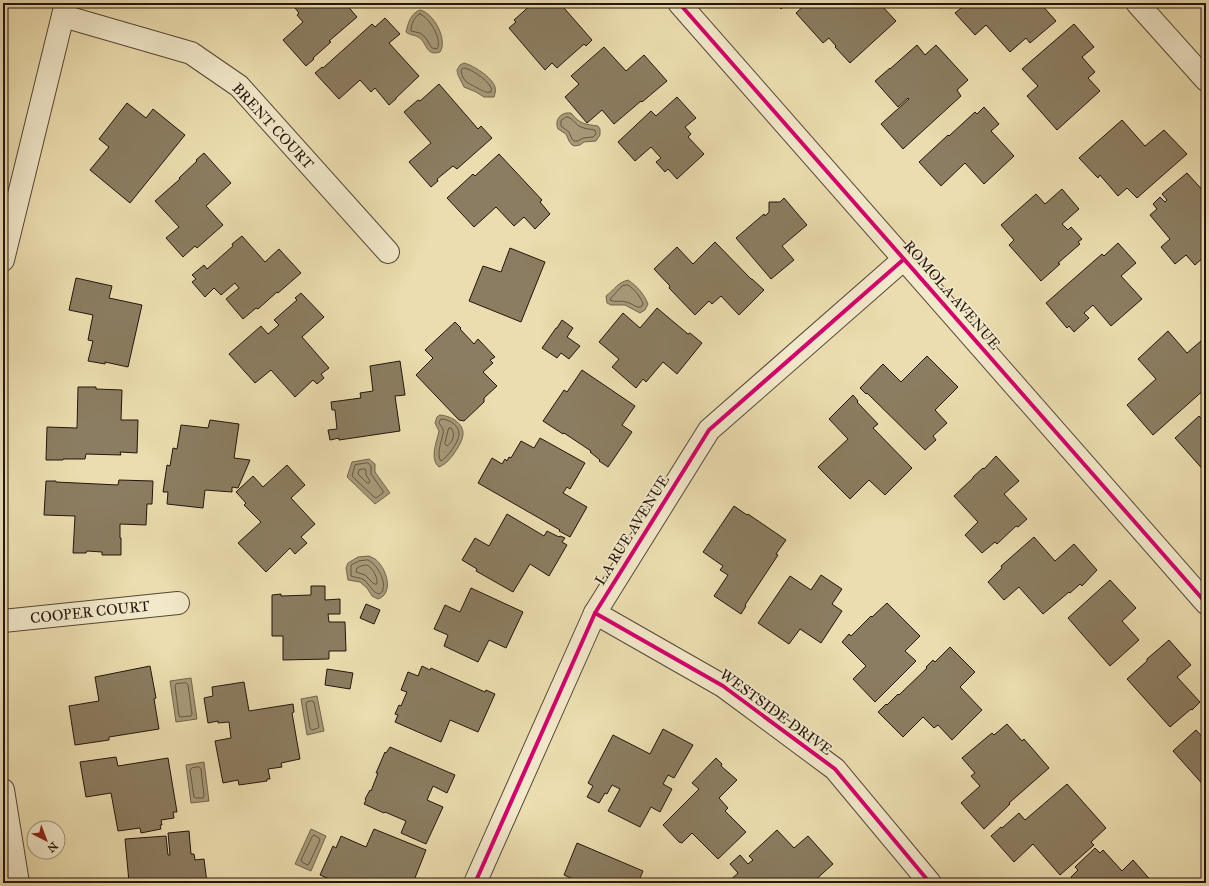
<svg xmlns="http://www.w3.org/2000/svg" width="1209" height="886" viewBox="0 0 1209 886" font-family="'IM FELL Great Primer',serif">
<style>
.water{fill:#a79978;stroke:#73644d}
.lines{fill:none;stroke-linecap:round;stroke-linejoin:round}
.shore{stroke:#665742;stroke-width:1}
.building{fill:#8b7d61;stroke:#24150d}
.minor-casing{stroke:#564736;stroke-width:24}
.minor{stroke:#f2e9cb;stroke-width:22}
.cycleway-casing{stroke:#f2e9cb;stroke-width:6}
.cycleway{stroke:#d6006c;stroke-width:4}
.labels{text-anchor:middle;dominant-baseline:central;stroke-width:3.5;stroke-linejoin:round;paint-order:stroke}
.street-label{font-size:15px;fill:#24150d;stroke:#f2e9cb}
</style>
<rect width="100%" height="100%" fill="#ebddaf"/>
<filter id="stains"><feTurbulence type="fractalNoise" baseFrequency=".005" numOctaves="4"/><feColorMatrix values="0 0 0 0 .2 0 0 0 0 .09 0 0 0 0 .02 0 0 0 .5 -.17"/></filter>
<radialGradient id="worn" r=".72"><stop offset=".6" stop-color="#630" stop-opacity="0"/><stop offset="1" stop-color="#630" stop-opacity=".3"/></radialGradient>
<!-- water -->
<g class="water">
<path d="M420 10C434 13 448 40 440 52 425 57 427 41 418 37 413 34 411 36 406 32 408 23 411 13 420 10Z"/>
<path d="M464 63C473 65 493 78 495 87 496 90 495 94 494 97H484L476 92 464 87 458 75 457 70 460 65Z"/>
<path d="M566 113H571C580 124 584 124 598 126L600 129V135L596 141 584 142 580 145 575 146 572 145 569 141 566 134 558 129C555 122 558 115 566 113Z"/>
<path d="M628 280C637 286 644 294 648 304L645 310 640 313 625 305H611L607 303 606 296C615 289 617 283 628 280Z"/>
<path d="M440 415C451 416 464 423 463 435 462 442 457 449 453 455 449 460 446 464 439 467 429 459 437 441 439 431L435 423 437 417Z"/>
<path d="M369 459 375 464V472L390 493 375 504 347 477 352 462Z"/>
<path d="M369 556C371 557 373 558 375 559 386 567 395 593 378 599L372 596 367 588 360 582 348 580 346 568 348 563 358 557Z"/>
<path d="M191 678 197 719 176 722 170 681Z"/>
<path d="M317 696 324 731 307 735 301 699Z"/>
<path d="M204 762 209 801 191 803 186 765Z"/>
<path d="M311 829 326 836 311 871 295 864Z"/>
</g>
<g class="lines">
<!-- shore -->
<g class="shore">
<path d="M420 14C429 17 443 40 437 49L432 48 425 37 420 33 411 31C411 25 414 16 420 14Z"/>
<path d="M463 68C469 67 487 80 490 86 492 89 491 88 491 92 485 93 484 91 479 89 469 83 463 83 461 71Z"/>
<path d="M566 117C572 117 574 123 579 126 584 129 590 129 595 130L596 134 593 137 583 138 578 141H574L572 139 569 132 561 126V121Z"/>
<path d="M628 285C634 289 641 297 643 304L641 307C635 308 632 303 626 302 621 300 616 303 610 300L611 298 622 286Z"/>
<path d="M441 419C449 419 459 425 459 434 459 442 447 458 441 461L440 460C436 449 445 435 443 429 442 427 440 425 439 423Z"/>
<path d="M449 428H451C456 434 453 442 447 446L445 444Z"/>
<path d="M368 463 371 466V474L383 491V493L376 498 374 497 352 476 355 465Z"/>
<path d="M364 469 366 470V475L370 481 369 483H367L358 474 359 470Z"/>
<path d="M368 560C376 563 386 580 383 589 383 592 381 593 379 594 372 592 370 585 364 580 360 577 355 578 351 576V565L359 561Z"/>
<path d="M367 565C373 568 378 578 377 584H374L365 575 356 572 357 568 361 566Z"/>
<path d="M186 683 188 685 192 714 191 716 181 717 179 716 175 686 176 684Z"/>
<path d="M312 701 314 702 319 727 318 728 312 730 310 728 306 704 307 702Z"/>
<path d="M199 767 201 769 204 796 203 798H196L194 797 190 770 192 768Z"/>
<path d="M314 835 319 838 320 840 309 864 307 865 302 862 301 860 312 837Z"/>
</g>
</g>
<!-- building -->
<g class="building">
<path d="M291 3H345L357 17 329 41 331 42 313 58 314 59 306 66 283 40 303 22 297 15 299 13Z"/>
<path d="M533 3H570L564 8 592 40 586 46 584 44 557 68 552 63 545 70 509 28 516 22 514 20Z"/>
<path d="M775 3H788L781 9Z"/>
<path d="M807 3H861L864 5H881L896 21 850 63 835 47 836 46 829 38 823 43 796 13Z"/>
<path d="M965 3H1040L1056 21 1030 43 1026 38 1010 52 986 25 975 35 955 13 966 4Z"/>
<path d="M385 18 400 34 389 43 419 76 396 98V99L389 105 375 88 371 92 360 80 339 99 315 73 322 67 323 68 372 24 375 27Z"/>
<path d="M1074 24 1094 47 1082 57 1095 72 1088 78 1100 91 1057 130 1027 96 1038 86 1022 69Z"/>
<path d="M917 45 925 55 936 45 968 80 957 90 961 96 903 149 881 124 909 99 908 98 898 107 875 81 890 68V69Z"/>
<path d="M604 47 626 71 644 55 667 81 642 102 641 101 614 124 602 110 587 123 565 97 579 84 571 76Z"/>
<path d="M439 84 478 129 481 126 492 138 457 169 453 166 437 179 438 181 431 187 409 162 431 143 404 112 418 100 420 101Z"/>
<path d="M677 97 696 118 685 127 691 134 688 137 704 154 677 179 668 169 665 172 656 162 661 158 651 147 635 161 618 142 651 111 656 116Z"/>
<path d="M127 103 146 118 153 109 185 135 130 203 90 170 109 147 99 139Z"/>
<path d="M984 107 999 124 991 131 1014 156 984 184 965 163 941 186 919 162 948 135 949 136 975 112 977 114Z"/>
<path d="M1122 120 1145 146 1164 130 1187 154 1137 198 1127 188 1118 196 1100 175 1098 178 1079 158Z"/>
<path d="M204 153 231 183 206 206 223 225 197 248 195 246 183 257 166 238 179 227 155 201 180 179 179 178 197 161 196 160Z"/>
<path d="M499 154 542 200 540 202 550 214 535 229 524 217 514 226 496 207 474 227 447 198 473 174 475 176Z"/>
<path d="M1187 173 1206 194V255L1195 265 1186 255 1175 264 1161 247 1170 239 1150 215 1157 209 1153 204 1160 197 1165 202 1167 200 1162 194Z"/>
<path d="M1062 189 1079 209 1062 224 1068 230 1071 227 1082 239 1078 242 1080 244 1058 263 1060 264 1041 281 1009 245 1014 240 1001 225 1036 194 1045 204Z"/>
<path d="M784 198 807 225 782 246 794 260 771 279 736 238 764 214 765 216 769 212V202H780Z"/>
<path d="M242 236 265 262 279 249 301 273 278 293 277 292 258 309 256 308 243 319 226 299 239 288 235 283 221 295 214 288 205 297 192 282 196 279 192 275 204 265 207 269 233 246 232 244Z"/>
<path d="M715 242 751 279H752L764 290 739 315 721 296 712 304 709 301 695 315 669 288 670 286 654 269 677 247 693 264Z"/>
<path d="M1118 243 1136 263 1121 276 1142 299 1111 326 1093 305 1084 313 1089 318 1074 332 1069 326 1067 328 1046 303 1102 254 1104 256Z"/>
<path d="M510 248 545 262 521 322 469 301 483 266 501 272Z"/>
<path d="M76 278 112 286 109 298 142 305 128 367 105 362V364L88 361 93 341 88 340 93 315 69 310Z"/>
<path d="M301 293 324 317 302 337 329 368 321 374 324 378 317 384 313 380 295 397 271 370 255 383 229 354 261 326 268 334 279 325 274 320 297 300 295 298Z"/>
<path d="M657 308 688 334 690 333 702 343 677 374 663 362 646 382 643 379 636 388 612 367 619 359 599 342 623 313 640 328Z"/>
<path d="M562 320 573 328 567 337 580 346 569 359 561 353 557 358 542 348 556 328H557Z"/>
<path d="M455 322 461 328 460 329 474 344 478 339 495 357 490 360 493 363 483 372 497 386 484 398V402L464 421 459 420 416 375 433 358 425 350Z"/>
<path d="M1168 331 1187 353 1201 341 1206 347V367L1202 371 1206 375V388L1153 435 1127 405 1156 379 1138 359Z"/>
<path d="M927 356 958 387 935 410 947 423 933 436 936 440 925 450 867 393 866 394 860 388 883 364 901 382Z"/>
<path d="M400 361 405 395 395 396 400 431 339 440V438L330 440 328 430 337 429 335 410H332L331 402 361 398 360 393 373 391 370 366Z"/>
<path d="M582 370 635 406 622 425 632 432 608 467 599 461 600 460 590 452 591 451 564 433 563 434 543 421 564 390 567 392Z"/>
<path d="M78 387H96V389L122 390 121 420H138L137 453 120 452 121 455 86 454 85 459H63V460H46L47 427 77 428Z"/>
<path d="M853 395 858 401 857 402 878 424 873 428 912 468 885 495 869 480 850 499 818 467 848 439 829 419Z"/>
<path d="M1199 416 1204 422 1206 420V473L1175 438Z"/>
<path d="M210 420 239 424 234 458 250 460 238 488 232 487V492L205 490 203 508 167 504 168 492H163L167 465 170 466 173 448 177 449 181 425 208 428Z"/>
<path d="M540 438 585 463 570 489 567 487 563 493 587 507 570 537 559 531 560 530 478 483 492 458 502 464 505 459 507 461 509 457 511 458 521 441 534 448Z"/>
<path d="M996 456 1019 481 1004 494 1027 519 1018 527 1016 526 997 544 995 542 982 553 965 535 978 522 954 496 973 478V477L983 468 984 469Z"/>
<path d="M287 465 305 485 291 498 315 524 301 537 307 543 295 554 290 548 266 572 238 543 261 522 244 505 246 503 236 492 253 476 263 487Z"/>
<path d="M119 480 153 481 152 504H147L146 525 120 524V538H121V555H102V552L87 551 86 553H73L75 516 44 515 46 481H56V482L118 485Z"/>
<path d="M734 506 747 515 748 514 786 540 776 554 778 555 745 605 746 606 741 614 714 596 728 575 720 570 723 566 703 552Z"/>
<path d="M507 514 544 536 547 531 559 537 560 536 565 538 562 542 567 545 549 576 530 564 513 592 476 571 477 569 462 560 475 538 489 546Z"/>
<path d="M1034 537 1055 561 1074 544 1097 570 1082 586 1080 584 1070 593 1069 592 1043 614 1019 587 1004 600 988 582 1002 568 1001 566Z"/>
<path d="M821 575 842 589 832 604 842 611 821 643 800 629 789 644 758 623 790 576 811 590Z"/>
<path d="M1110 580 1136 608 1122 621 1139 640 1110 666 1068 618Z"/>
<path d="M311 586H325V600L340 599V614H328L329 622H345L346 651H329V659L283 660V636H272V595L281 594V596L311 595Z"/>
<path d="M471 588 523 612 506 648 489 640 478 662 444 646 448 635 434 629 445 605 460 612Z"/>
<path d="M887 603 920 636 905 651 916 661 875 702 853 679 866 666 842 642 849 634 851 636 871 616 872 617Z"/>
<path d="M366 604 380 610 374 624 360 618Z"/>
<path d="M1169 640 1191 665 1177 677 1200 702 1192 710 1191 709 1170 727 1127 679 1147 661V659Z"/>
<path d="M950 647 975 672 960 687 982 710 952 740 938 725 934 728 923 717 903 737 878 712 886 704 887 705 898 694 899 695 927 668 926 667 933 660 935 662Z"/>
<path d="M150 666 156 698 154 699 159 729 109 737V740L75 745 69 706 99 701 95 677Z"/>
<path d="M422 666 430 670 431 668 485 692 486 690 495 694 478 732 450 720 441 742 395 722 398 715 395 714 399 705 401 706 407 692 401 690 408 672 418 676Z"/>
<path d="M327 669 353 673 350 689 325 685Z"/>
<path d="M244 682 249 711 293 704 294 712 292 713 300 759 281 763 282 767 268 769 270 779H267V781L239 785 238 780 223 783 215 741 231 738 229 722 218 723V721L208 723 204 698 213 696 212 687Z"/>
<path d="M1007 724 1022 741 1024 739 1049 768 1009 803 1010 804 984 829 961 803 980 786 971 776 975 773 962 758 992 733 994 735Z"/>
<path d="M663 729 693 745 674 778 668 775 663 784 672 789 660 812 651 807 640 827 608 811 620 789 612 785 607 794 605 793 599 803 587 797 593 786 588 783 613 735 650 754Z"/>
<path d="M1196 730 1206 741V788L1173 751Z"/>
<path d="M390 747 455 775 447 793 433 786 427 800 443 807 426 844 401 833 406 821 385 812 384 813 364 804 366 800 365 799 370 790 371 791 378 773H376L385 752 386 753Z"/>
<path d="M116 757 118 766 168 758 177 812H173L174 818 161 820 162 825H160L161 829 141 833 140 828 118 831 111 793 86 797 80 762Z"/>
<path d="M716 758 722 764 721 766 737 780 719 798 728 808 725 811 746 832 718 859 692 833 682 843 679 842 663 825 699 789 692 783Z"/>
<path d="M1067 784 1106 828 1091 842 1094 845 1060 875 1033 844 1014 862 991 836 1001 827 1002 828 1019 813 1025 820Z"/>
<path d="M374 829 426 850 413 883H404L395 879 393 883H339L320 875 333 846 336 848 341 836 366 847Z"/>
<path d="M777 830 794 848 808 836 833 864 812 883H729L728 882 738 873 730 864 740 855 748 864 753 860 749 856Z"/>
<path d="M189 831 191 854H194L195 860 204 859 207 883H122L129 882 125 839 166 836 168 855H170L168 833Z"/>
<path d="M577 843 643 871 638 883H582L564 875Z"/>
<path d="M1095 848 1100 853 1103 850 1122 871 1133 860 1153 883H1077L1071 877 1078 870 1075 867Z"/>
</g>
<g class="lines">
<defs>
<g id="minor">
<path d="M679 3 1206 603"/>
<path d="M1137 3 1206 80"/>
<path d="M63 16 191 53 239 86 388 252"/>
<path d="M3 260 66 3"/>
<path d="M595 613 723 686 835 769 930 883"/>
<path d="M3 621 178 603"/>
<path d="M3 790 18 883"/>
<path d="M475 883 595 613 709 430 904 259"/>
</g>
</defs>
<!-- minor casing -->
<use href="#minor" class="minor-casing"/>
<!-- minor -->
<use href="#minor" class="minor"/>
<defs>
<g id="cycleway">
<path d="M679 3 1206 603"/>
<path d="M595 613 723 686 835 769 930 883"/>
<path d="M475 883 595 613 709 430 904 259"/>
</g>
</defs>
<!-- cycleway casing -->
<use href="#cycleway" class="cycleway-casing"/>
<!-- cycleway -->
<use href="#cycleway" class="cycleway"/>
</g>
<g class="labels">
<!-- street labels -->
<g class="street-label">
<text transform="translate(273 126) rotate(47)">BRENT COURT</text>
<text transform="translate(952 295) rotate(49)">ROMOLA AVENUE</text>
<text transform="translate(632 530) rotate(-58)">LA RUE AVENUE</text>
<text transform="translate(90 612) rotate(-6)">COOPER COURT</text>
<text transform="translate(776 712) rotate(36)">WESTSIDE DRIVE</text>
</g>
</g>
<!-- margin -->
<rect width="1209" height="886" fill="none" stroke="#ebddaf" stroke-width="16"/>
<rect x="4" y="4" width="1201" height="878" fill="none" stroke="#24150d" stroke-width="2"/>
<rect x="8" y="8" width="1193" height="870" fill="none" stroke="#24150d"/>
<!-- north arrow -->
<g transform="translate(46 840) rotate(138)"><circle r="19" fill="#f2e9cb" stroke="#a0947f"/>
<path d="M0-3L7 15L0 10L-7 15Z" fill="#8f2418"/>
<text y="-6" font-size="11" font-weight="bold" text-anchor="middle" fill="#24150d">N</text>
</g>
<rect width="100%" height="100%" filter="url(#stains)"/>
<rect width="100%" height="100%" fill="url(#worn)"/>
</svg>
